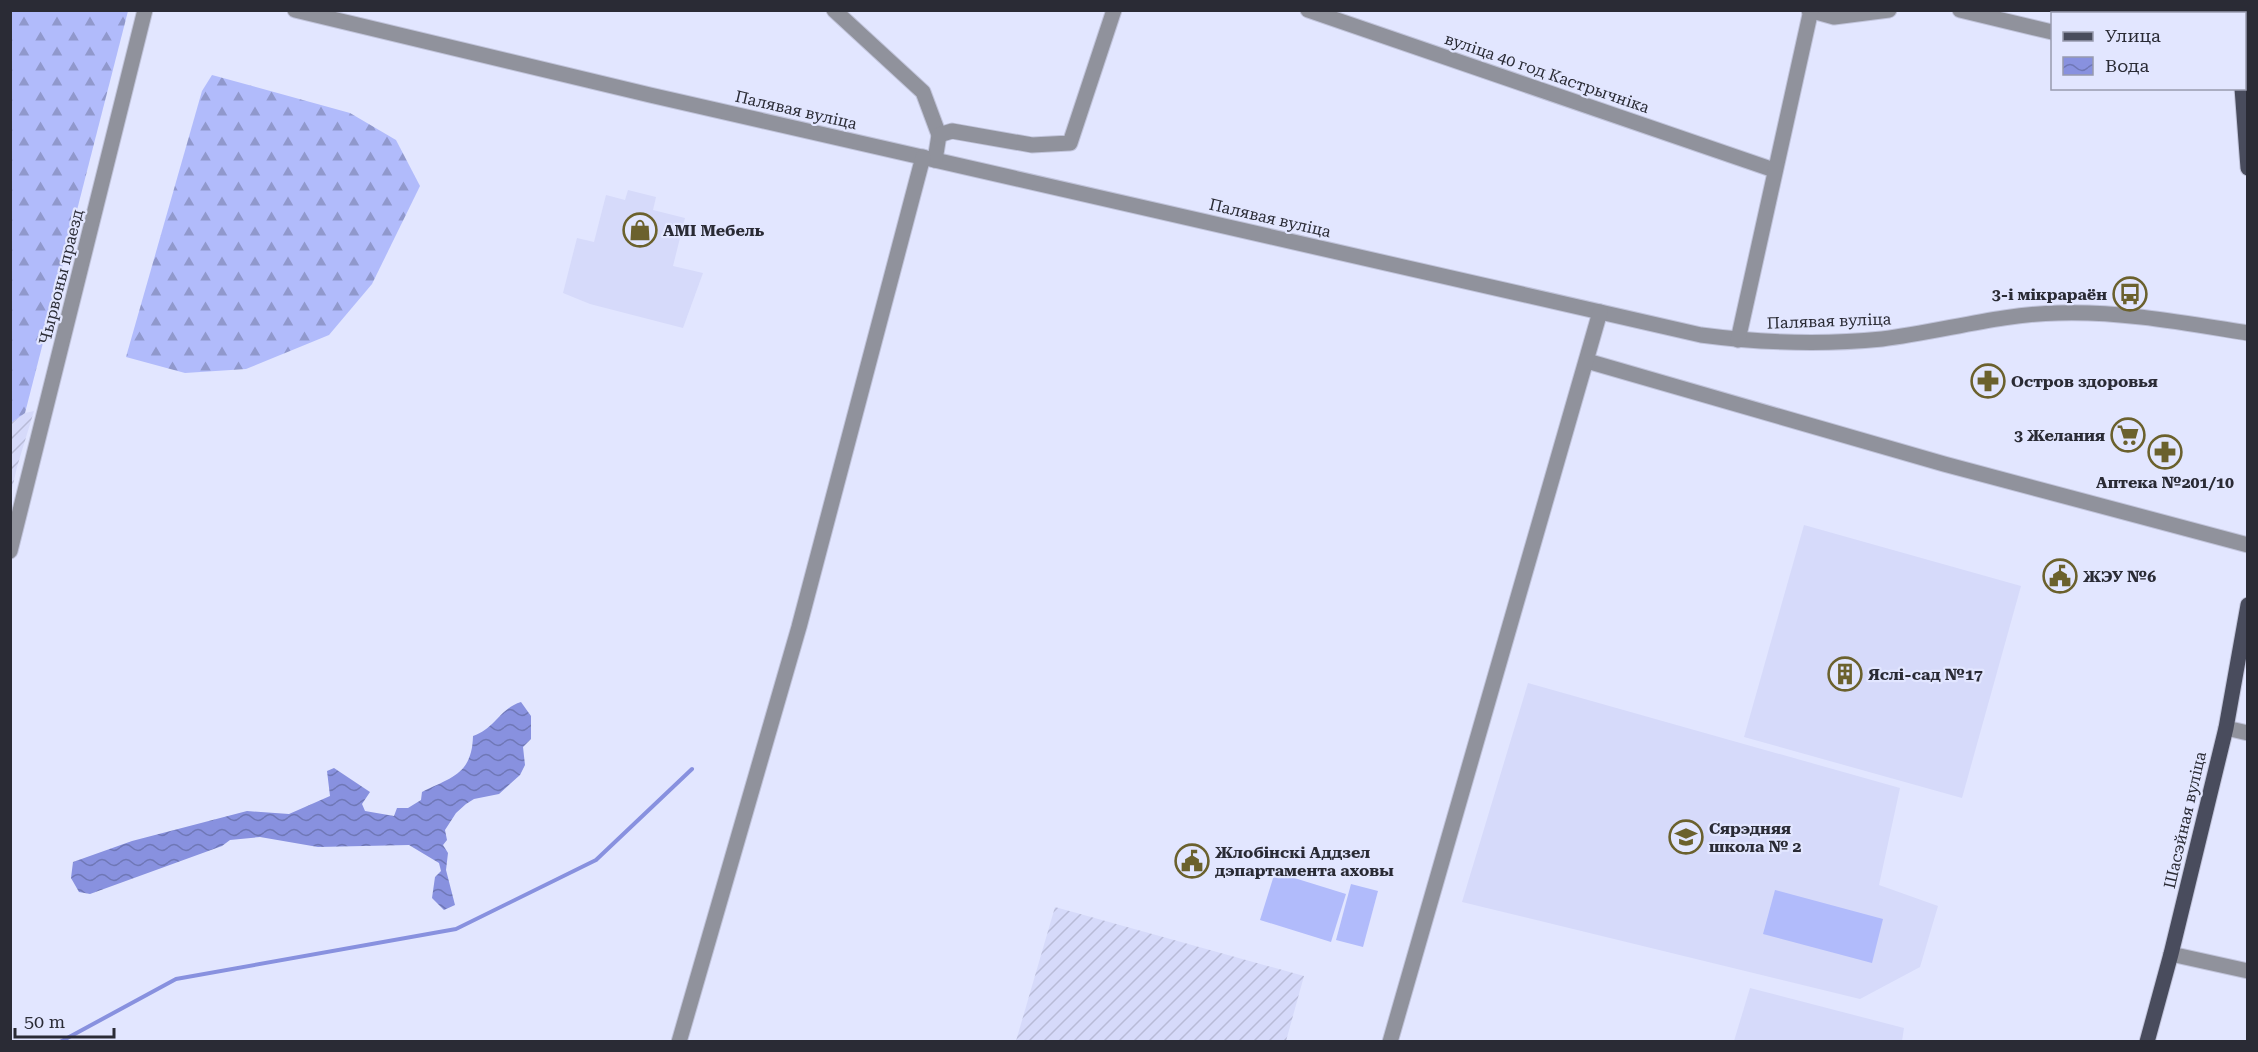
<svg xmlns="http://www.w3.org/2000/svg" width="2258" height="1052" viewBox="0 0 2258 1052" font-family="'Roboto Serif',serif">
<style>
.built{fill:#d6dafa}
.industrial{fill:url(#industrial-furrows)}
.forest{fill:url(#forest-firs)}
.pitch{fill:#b1bbfb}
.water{fill:url(#water-waves)}
.lines{fill:none;stroke-linecap:round;stroke-linejoin:round}
.stream{stroke:#8891df;stroke-width:4}
.minor-casing{stroke:#c1c4db;stroke-width:17}
.major-casing{stroke:#c1c4db;stroke-width:17}
.minor{stroke:#90929c;stroke-width:15}
.major{stroke:#494c5d;stroke-width:15}
.labels{text-anchor:middle;dominant-baseline:central;stroke-width:4.5;stroke-linejoin:round;paint-order:stroke}
.street-label{font-size:16px;fill:#2a2b35;stroke:#e2e6ff}
.poi-label{font-size:16px;font-weight:bold;fill:#2a2b35;stroke:#e2e6ff;text-anchor:start}
</style>
<defs>
<pattern id="industrial-furrows" width="10" height="10" patternUnits="userSpaceOnUse" patternTransform="scale(1.5)"><rect width="10" height="10" fill="#d6dafa"/><path d="M-1 1l2-2M0 10L10 0M9 11l2-2" fill="none" stroke="#b8bbd7"/></pattern>
<pattern id="forest-firs" width="22" height="20" patternUnits="userSpaceOnUse" patternTransform="scale(1.5)"><rect width="22" height="20" fill="#b1bbfb"/><path d="M5 1l3.5 6h-7zM16 11l3.5 6h-7z" fill="#9098cc"/></pattern>
<pattern id="water-waves" width="16" height="10" patternUnits="userSpaceOnUse" patternTransform="scale(1.5)"><rect width="16" height="10" fill="#8891df"/><path d="M0 5q4-4 8 0t8 0" fill="none" stroke="#6f77b6"/></pattern>
</defs>
<rect width="100%" height="100%" fill="#e2e6ff"/>
<!-- built -->
<g class="built">
<path d="M628 190 656 197 653 210 685 218 673 266 703 273 683 328 590 304 563 293 577 238 594 242 606 195 625 200Z"/>
<path d="M1804 525 2021 586 1962 798 1744 737Z"/>
<path d="M1528 683 1900 788 1879 885 1938 906 1920 967 1860 999 1462 902Z"/>
<path d="M1750 988 1904 1028 1902 1041H1734Z"/>
</g>
<!-- industrial -->
<g class="industrial">
<path d="M34 411 17 467 11 494V423L25 413Z"/>
<path d="M1055 907 1304 976 1286 1041H1016Z"/>
</g>
<!-- forest -->
<g class="forest">
<path d="M11 10 128 11 25 413 11 423Z"/>
<path d="M212 75 350 113 396 140 420 186 372 284 329 335 246 369 185 373 126 357 202 91Z"/>
</g>
<!-- pitch -->
<g class="pitch">
<path d="M1275 872 1346 894 1331 942 1260 920Z"/>
<path d="M1351 884 1378 891 1363 947 1336 940Z"/>
<path d="M1775 890 1883 919 1872 963 1763 934Z"/>
</g>
<!-- water -->
<path class="water" d="M521 702 531 716V739L523 747 525 765 520 775 499 794 474 799 466 804 456 813 445 830 447 840 443 845 448 853 446 870 455 905 444 910 432 898 435 877 441 871 439 863 409 845 318 847 260 837 230 840 222 846 90 894 79 892 71 878 73 862 132 841 247 811 289 814 330 796 327 771 334 768 370 792 362 804 365 811 394 816 397 808H408L421 800 422 792C452 777 472 774 473 736 496 728 499 709 521 702Z"/>
<g class="lines">
<!-- stream -->
<path class="stream" d="M60 1042 176 979 456 929 596 860 692 769"/>
<defs>
<g id="minor">
<path d="M295 10 650 95 1701 335C1762 343 1822 345 1882 339 1940 332 2000 314 2058 313 2122 311 2185 323 2248 333"/>
<path d="M834 10 923 92 939 135 935 160"/>
<path d="M1308 10 1774 170"/>
<path d="M1809 10 1834 17 1889 10"/>
<path d="M1960 10 2052 32"/>
<path d="M939 135 952 131 1032 145 1070 143 1114 10"/>
<path d="M1738 340 1811 10"/>
<path d="M1587 361 1944 464 2248 545"/>
<path d="M10 551 145 10"/>
<path d="M2226 728 2248 733"/>
<path d="M2171 954 2248 971"/>
<path d="M679 1042 799 627 923 157"/>
<path d="M1390 1042 1600 312"/>
</g>
<g id="major">
<path d="M2236 10V14"/>
<path d="M2242 88 2248 168"/>
<path d="M2147 1042 2171 954 2226 728 2248 605"/>
</g>
</defs>
<!-- minor casing -->
<use href="#minor" class="minor-casing"/>
<!-- major casing -->
<use href="#major" class="major-casing"/>
<!-- minor -->
<use href="#minor" class="minor"/>
<!-- major -->
<use href="#major" class="major"/>
</g>
<!-- icons -->
<defs>
<symbol id="shop-ring" viewBox="-11 -11 22 22"><circle r="9.5" fill="#e2e6ff" stroke="#6b612d" stroke-width="1.5"/><path d="M-5-2.5h2.3a2.7 3.5 0 0 1 5.4 0H5L5.5 6h-11ZM-1.5-2.5h3a1.5 2.3 0 0 0-3 0Z" fill="#6b612d"/></symbol>
<symbol id="bus-ring" viewBox="-11 -11 22 22"><circle r="9.5" fill="#e2e6ff" stroke="#6b612d" stroke-width="1.5"/><path d="M-5-6H5V4H4V6H2V4H-2V6H-4V4H-5ZM-3.5-4V0h7V-4ZM-3.5 1.2v1.5H-2V1.2ZM2 1.2v1.5H3.5V1.2Z" fill="#6b612d"/></symbol>
<symbol id="pharmacy-ring" viewBox="-11 -11 22 22"><circle r="9.5" fill="#e2e6ff" stroke="#6b612d" stroke-width="1.5"/><path d="M-2-6h4v4h4v4h-4v4h-4v-4h-4v-4h4Z" fill="#6b612d"/></symbol>
<symbol id="supermarket-ring" viewBox="-11 -11 22 22"><circle r="9.5" fill="#e2e6ff" stroke="#6b612d" stroke-width="1.5"/><path d="M-6-5.5h2.5l.6 2H6L4.5 2H-2.5L-4.4-4H-6ZM-1.5 3.2a1.3 1.3 0 1 0 .1 0ZM3 3.2a1.3 1.3 0 1 0 .1 0Z" fill="#6b612d"/></symbol>
<symbol id="civic-ring" viewBox="-11 -11 22 22"><circle r="9.5" fill="#e2e6ff" stroke="#6b612d" stroke-width="1.5"/><path d="M-.6-6.5H3V-4.5H.6V-3L4-1V1h2V6H-6V1h2V-1L-.6-3ZM-1.2 2.5V6h2.4V2.5Z" fill="#6b612d"/></symbol>
<symbol id="building-ring" viewBox="-11 -11 22 22"><circle r="9.5" fill="#e2e6ff" stroke="#6b612d" stroke-width="1.5"/><path d="M-4-6H4V6H1V3H-1V6H-4ZM-2.5-4.3h1.7v1.8h-1.7ZM.8-4.3h1.7v1.8H.8ZM-2.5-1h1.7V.8h-1.7ZM.8-1h1.7V.8H.8Z" fill="#6b612d"/></symbol>
<symbol id="school-ring" viewBox="-11 -11 22 22"><circle r="9.5" fill="#e2e6ff" stroke="#6b612d" stroke-width="1.5"/><path d="M0-5L7-2L0 1L-7-2ZM-4 1L0 2.5L4 1V4Q0 6-4 4Z" fill="#6b612d"/></symbol>
</defs>
<g fill-rule="evenodd">
<use href="#shop-ring" x="621" y="211" width="38" height="38"/>
<use href="#bus-ring" x="2111" y="275" width="38" height="38"/>
<use href="#pharmacy-ring" x="1969" y="362" width="38" height="38"/>
<use href="#supermarket-ring" x="2109" y="416" width="38" height="38"/>
<use href="#pharmacy-ring" x="2146" y="433" width="38" height="38"/>
<use href="#civic-ring" x="2041" y="557" width="38" height="38"/>
<use href="#building-ring" x="1826" y="655" width="38" height="38"/>
<use href="#school-ring" x="1667" y="818" width="38" height="38"/>
<use href="#civic-ring" x="1173" y="842" width="38" height="38"/>
</g>
<g class="labels">
<!-- street labels -->
<g class="street-label">
<text transform="translate(1547 73) rotate(19)">вуліца 40 год Кастрычніка</text>
<text transform="translate(796 110) rotate(13)">Палявая вуліца</text>
<text transform="translate(1270 218) rotate(13)">Палявая вуліца</text>
<text transform="translate(61 277) rotate(-76)">Чырвоны праезд</text>
<text transform="translate(1829 321) rotate(-2)">Палявая вуліца</text>
<text transform="translate(2185 820) rotate(-77)">Шасэйная вуліца</text>
</g>
<!-- poi labels -->
<g class="poi-label">
<text x="663" y="230">AMI Мебель</text>
<text x="2107" y="294" text-anchor="end">3-і мікрараён</text>
<text x="2011" y="381">Остров здоровья</text>
<text x="2105" y="435" text-anchor="end">3 Желания</text>
<text x="2165" y="482" text-anchor="middle">Аптека №201/10</text>
<text x="2083" y="576">ЖЭУ №6</text>
<text x="1868" y="674">Яслі-сад №17</text>
<text x="1709" y="828">Сярэдняя<tspan x="1709" dy="18">школа № 2</tspan></text>
<text x="1215" y="852">Жлобінскі Аддзел<tspan x="1215" dy="18">дэпартамента аховы</tspan></text>
</g>
</g>
<!-- border -->
<rect width="2258" height="1052" fill="none" stroke="#2a2b35" stroke-width="24"/>
<!-- legend -->
<rect x="2051" y="12" width="195" height="78" fill="#e2e6ff" stroke="#989bae" stroke-width="1.5"/>
<rect x="2063" y="32" width="30" height="9" fill="#494c5d" stroke="#989bae" stroke-width="1.5"/>
<text x="2105" y="42" font-size="18" fill="#2a2b35">Улица</text>
<rect x="2063" y="57" width="30" height="18" fill="url(#water-waves)" stroke="#989bae" stroke-width="1.5"/>
<text x="2105" y="72" font-size="18" fill="#2a2b35">Вода</text>
<!-- scale -->
<path d="M15 1028v9h99v-9" fill="none" stroke="#2a2b35" stroke-width="3"/>
<text x="24" y="1028" font-size="18" fill="#2a2b35" stroke="#e2e6ff" stroke-width="4.5" paint-order="stroke">50 m</text>
</svg>
